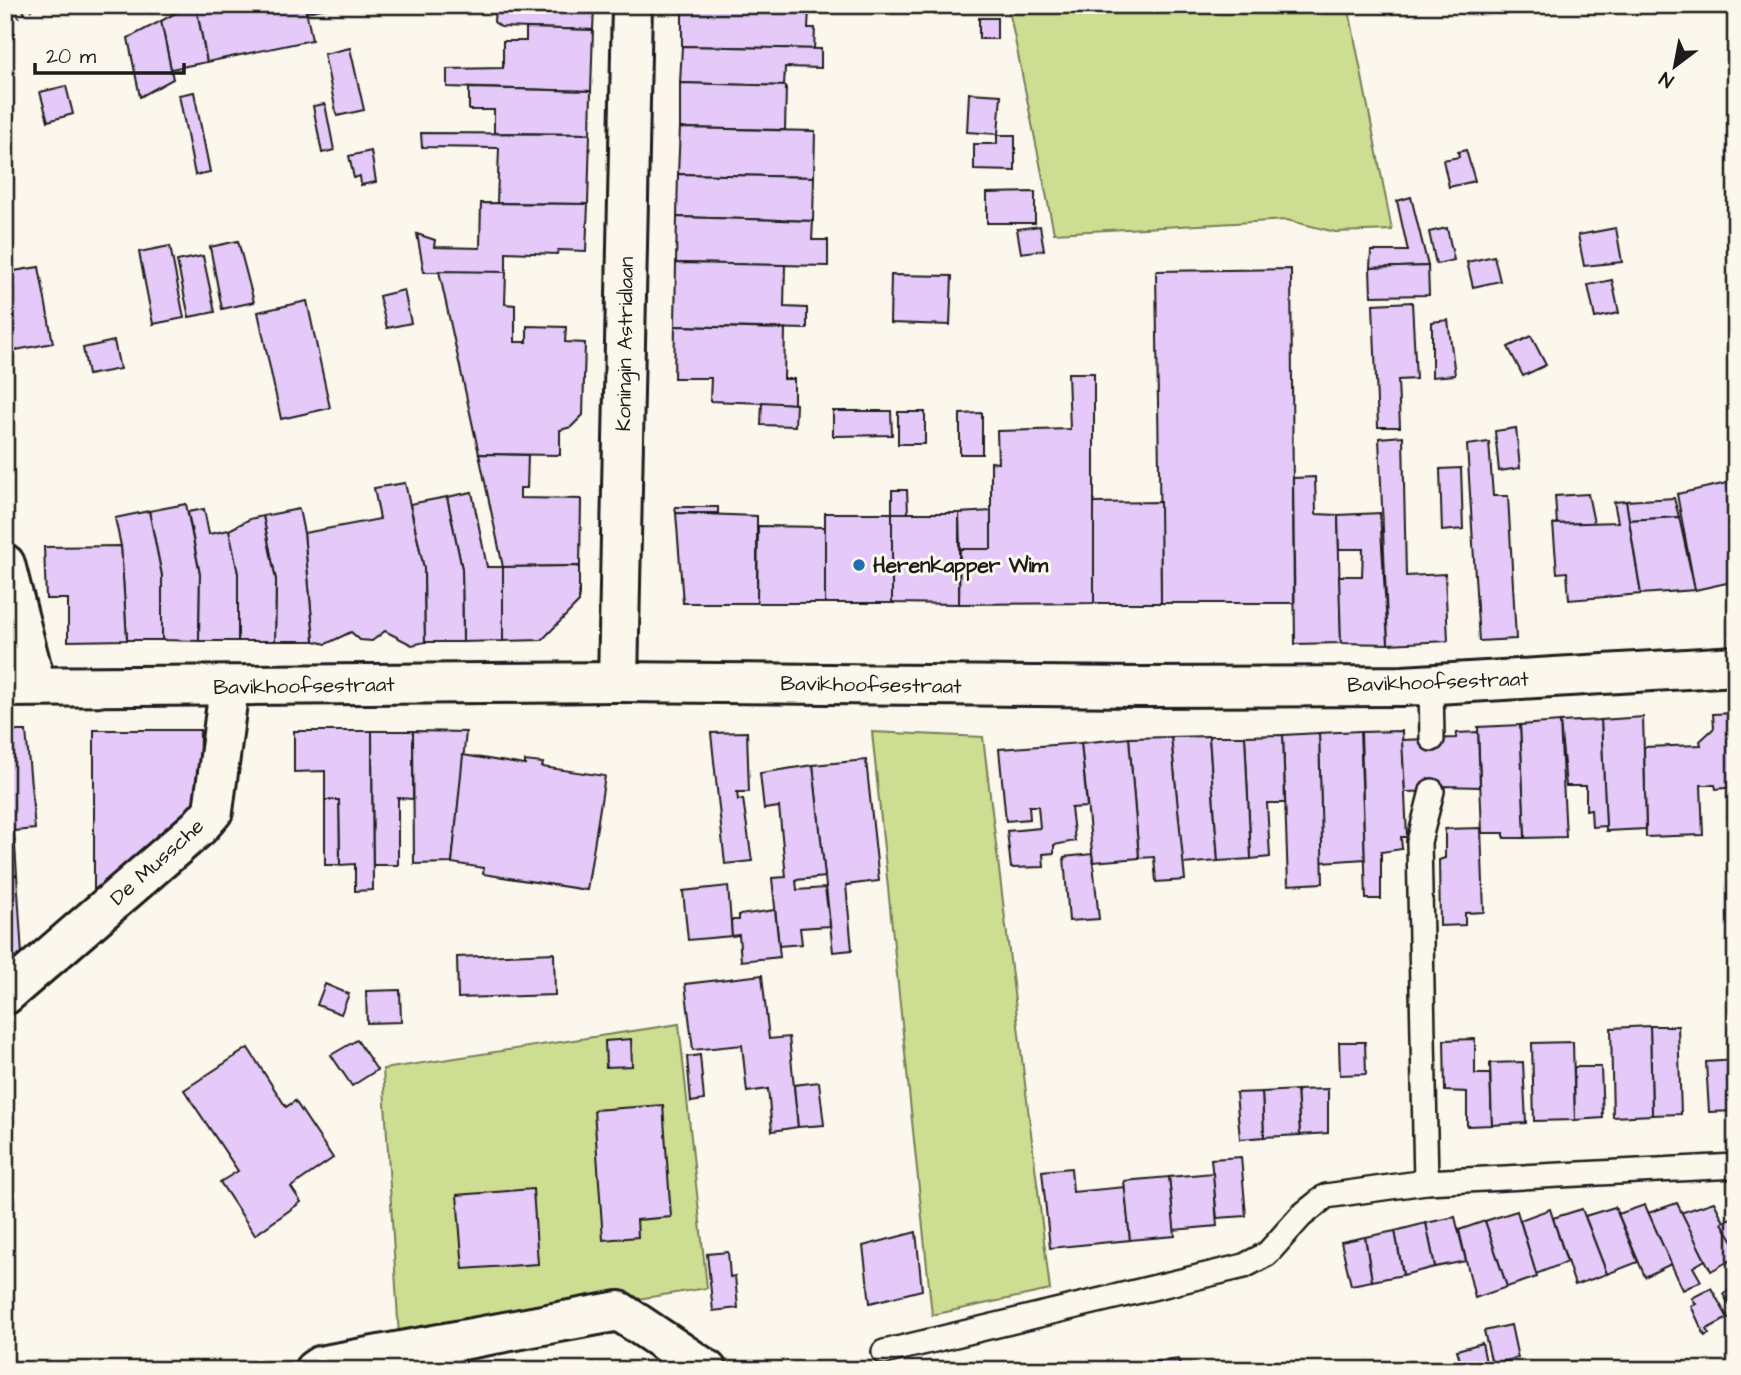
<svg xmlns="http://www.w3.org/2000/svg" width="1741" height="1375" viewBox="0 0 1741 1375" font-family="'Architects Daughter',sans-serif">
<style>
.green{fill:#cdde92;stroke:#747d57;stroke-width:2}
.building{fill:#e5caf9;stroke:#1c1c1c;stroke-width:2}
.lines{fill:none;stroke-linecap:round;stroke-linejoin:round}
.lane-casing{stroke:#1c1c1c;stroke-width:28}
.street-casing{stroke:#1c1c1c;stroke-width:44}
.secondary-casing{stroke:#1c1c1c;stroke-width:44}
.path{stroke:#1c1c1c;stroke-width:4.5;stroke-dasharray:2 5;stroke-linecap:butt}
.lane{stroke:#fbf7ec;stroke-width:23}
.street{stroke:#fbf7ec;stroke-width:38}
.secondary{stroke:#fbf7ec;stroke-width:38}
.poi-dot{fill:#1f6fb2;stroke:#fbf7ec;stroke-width:2.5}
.labels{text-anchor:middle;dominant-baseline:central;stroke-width:6;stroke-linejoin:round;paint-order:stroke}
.street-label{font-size:21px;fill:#1c1c1c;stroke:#fbf7ec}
.poi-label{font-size:21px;font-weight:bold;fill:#1c1c1c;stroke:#fbf7ec;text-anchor:start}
</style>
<rect width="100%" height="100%" fill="#fbf7ec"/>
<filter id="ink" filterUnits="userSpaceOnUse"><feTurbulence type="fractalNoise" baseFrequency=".0143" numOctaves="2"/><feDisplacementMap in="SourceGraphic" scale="14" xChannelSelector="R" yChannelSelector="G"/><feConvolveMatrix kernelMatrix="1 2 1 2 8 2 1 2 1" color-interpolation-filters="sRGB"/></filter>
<g filter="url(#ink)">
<!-- green -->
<g class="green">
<path d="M1008 5H1348L1392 230 1335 232 1287 220 1054 233Z"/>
<path d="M872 732 983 737 1050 1290 932 1315Z"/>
<path d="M679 1024 707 1288 399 1337 383 1069Z"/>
</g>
<!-- building -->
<g class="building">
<path d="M190 5H196L207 62 171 69 161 21Z"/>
<path d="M196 5H305L312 40 207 62Z"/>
<path d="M305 5H331L332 7 306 12Z"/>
<path d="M495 5 594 8 593 30 501 27 494 22Z"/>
<path d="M704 5H809V9Z"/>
<path d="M682 6 809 9 808 28H815L814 49 682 46Z"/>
<rect x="979" y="18" width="18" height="21"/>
<path d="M161 21 173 79 140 97 128 38Z"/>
<path d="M526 28 593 30 591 91 447 87V69L503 68V41H526Z"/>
<path d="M682 46 821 49V68L785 67 784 86 680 83Z"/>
<path d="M350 48 364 110 337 116 324 54Z"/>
<path d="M680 83 786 86 785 130 680 128Z"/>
<path d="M66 86 73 114 48 121 40 92Z"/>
<path d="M469 88 591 91 590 134 494 133V110H469Z"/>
<path d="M194 92 210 172 195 175 179 95Z"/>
<path d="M969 93 1001 95 998 134 967 132Z"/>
<path d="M325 104 334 150 322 153 313 106Z"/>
<path d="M680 128 815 131 814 177 678 174Z"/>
<path d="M421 133 590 134 588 204 497 203 499 148 422 147Z"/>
<path d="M997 135H1015V171L974 170V144H997Z"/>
<path d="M1466 150 1475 181 1449 187 1443 160 1459 157 1458 152Z"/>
<path d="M371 151 376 182 361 185 360 176 354 178 349 156Z"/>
<path d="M678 174 814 177 813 221 677 217Z"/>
<path d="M1035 192V223H987V193Z"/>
<path d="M1411 197 1428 266 1370 268 1371 251H1408L1397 201Z"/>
<path d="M481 203 588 204 586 251 558 250 557 254 506 252V272H424L417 234 435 240 434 247 480 248Z"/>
<path d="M677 217 813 221 812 240H828V266L676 263Z"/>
<path d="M1040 226 1044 250 1021 253 1017 229Z"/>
<path d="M1447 228 1454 260 1436 264 1429 232Z"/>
<path d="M1616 228 1622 262 1584 266 1578 235Z"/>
<path d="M238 241 254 302 222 309 210 247Z"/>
<path d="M170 246 184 318 153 324 139 252Z"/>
<path d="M203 256 215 312 189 317 177 261Z"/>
<path d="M1494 256 1500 281 1473 287 1467 262Z"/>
<path d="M676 263 785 265 784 307 807 308V329L675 326Z"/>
<path d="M5 264 7 272 39 267 53 343 5 352Z"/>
<path d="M1428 266 1429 295 1371 296 1370 268Z"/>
<path d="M1291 269 1294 603H1161L1156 271Z"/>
<path d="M439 271 506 272 505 304 515 305V342H527V326L566 327 565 342 585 343 583 415 571 427 560 430V455L479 454Z"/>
<path d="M891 275 952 276 950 325 890 323Z"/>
<path d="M1612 280 1619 313 1595 318 1588 285Z"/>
<path d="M404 290 411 323 387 328 379 296Z"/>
<path d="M307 301 330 408 281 419 258 312Z"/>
<path d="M1412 302 1416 379 1398 380 1400 427H1378L1373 304Z"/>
<path d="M1448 320 1455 375 1432 377V322Z"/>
<path d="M675 326 785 329 784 379H794V404L710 401 711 378H674Z"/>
<path d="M1531 336 1546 365 1523 376 1508 347Z"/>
<path d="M114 341 120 369 88 375 83 348Z"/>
<path d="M1068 373H1094V603L959 604 960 549H991V462L998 463 997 431 1070 429Z"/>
<path d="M762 402 796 404 795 426 761 425Z"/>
<path d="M833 411H891L892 435 833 436Z"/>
<rect x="898" y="412" width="27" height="32"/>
<path d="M982 413V454H960V414Z"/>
<path d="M1516 428 1520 468 1499 471 1495 431Z"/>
<path d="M1403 436 1406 576 1445 574 1448 641 1388 644 1379 438Z"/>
<path d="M1489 442 1493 496H1508L1516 639 1479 641 1467 445Z"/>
<path d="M479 454 528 455 527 488H520V498L581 499 580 566 503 567Z"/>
<path d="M1461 468 1463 529 1442 531 1440 469Z"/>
<path d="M1315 477 1316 514 1338 515 1341 643 1295 644 1293 478Z"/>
<path d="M1736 481V581L1695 590 1677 494Z"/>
<path d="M405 483 424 568 425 642 412 645 385 631 372 641 360 640 351 632 326 644 314 641 304 533 380 519 374 488Z"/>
<path d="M892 490H907L908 513H892Z"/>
<path d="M472 492 487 567H503V641L463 642 462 569 447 497Z"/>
<path d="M1588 494 1594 523 1557 524 1555 496Z"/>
<path d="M447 497 462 569 463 642H425L424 568 410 504Z"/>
<path d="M1674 498 1679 517 1629 520 1626 501Z"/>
<path d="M1626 501 1641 594 1569 600 1567 572 1557 573 1553 524 1618 522 1614 502Z"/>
<path d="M1160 502 1161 603H1094V503Z"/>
<path d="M186 504 200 574 199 641 162 640V576L149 511Z"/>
<path d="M675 507H718V513H676Z"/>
<path d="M204 509 209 534 229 530 238 573V641H199L200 574 188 512Z"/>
<path d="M299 509 304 533 314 641H275L276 580 263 516Z"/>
<path d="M149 511 162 576V640H127L121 546 115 518Z"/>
<path d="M991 511V549H960L959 513Z"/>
<path d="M676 513 757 516V603H683Z"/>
<rect x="825" y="513" width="67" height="90"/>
<path d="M892 513H959V604L892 603Z"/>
<path d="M1380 513 1388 644 1341 643 1339 576H1362L1363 549H1339L1338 515Z"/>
<path d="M263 516 276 580 275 641H238V573L229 530 250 519Z"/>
<path d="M1679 517 1695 590 1641 594 1629 520Z"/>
<path d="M758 526 825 527V603H757Z"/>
<path d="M121 546 127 640 68 641V599H46L44 547Z"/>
<path d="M579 566V602L542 640 503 641V567Z"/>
<path d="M1736 713 1735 787 1716 789 1715 785H1701L1703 835 1646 837 1644 747 1701 745 1700 741 1714 728 1713 714Z"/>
<path d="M1643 717 1646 829 1606 831 1601 720Z"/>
<path d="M1601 720 1606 826 1592 827 1591 809 1586 810V786H1566L1560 722Z"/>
<path d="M1560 722 1566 837 1525 838 1520 725Z"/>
<path d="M1520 725 1525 838H1504V833H1482L1478 727Z"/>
<path d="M94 730H200L199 797 192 813 94 893Z"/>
<path d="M5 731H26L35 829 14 831 17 875 5 876Z"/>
<path d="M294 731H372L373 890 355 891V864L340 865 339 800H325V771L294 772Z"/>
<path d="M372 731H413V799L398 798V865H373Z"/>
<path d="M413 731 466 732 452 863 414 864Z"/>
<path d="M1360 731 1365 859 1322 862 1319 733Z"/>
<path d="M1402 731 1407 837H1401L1402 849 1381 852V899H1366L1361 732Z"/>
<path d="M747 732 749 792H737L738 800 743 799 752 861 725 864 711 733Z"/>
<path d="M1478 732 1480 787 1443 786V791L1405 792 1402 740 1456 738 1457 733Z"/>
<path d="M1319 733 1323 883 1288 885 1283 735Z"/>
<path d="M1283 735 1285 803H1267L1270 857 1251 859 1245 736Z"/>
<path d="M1209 736 1218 861 1183 864 1171 737Z"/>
<path d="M1209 736H1245L1251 859 1218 861Z"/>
<path d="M1171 737 1185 880 1156 882 1154 857 1139 858 1129 738Z"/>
<path d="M1129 738 1139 858 1093 862 1081 743Z"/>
<path d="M1081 743 1087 807 1071 808 1075 841 1054 845V853L1043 854 1044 867 1011 868 1007 831 1040 828 1038 806H1029L1030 819 1006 821 999 749Z"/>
<path d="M463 755 525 765V761L543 763 542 767 605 776 587 890 483 874 484 868 452 863Z"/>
<path d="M866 760 879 881 846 885 852 950 833 952 813 765Z"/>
<path d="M813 765 825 877 796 880 797 890 825 888 830 926 800 928 802 944 779 946 772 878 786 877 779 807 764 809 760 773Z"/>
<path d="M325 800H339L340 865H325Z"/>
<path d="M1481 828 1484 912 1465 913V925L1440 926 1439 860 1445 858V829Z"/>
<path d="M1092 854 1099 919 1069 921 1064 857Z"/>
<path d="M17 875 22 956 5 972V876Z"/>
<path d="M728 886 732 936 688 940 683 891Z"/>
<path d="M775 910 780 957 741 961 739 935 732 936 731 920H739V915Z"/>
<path d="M554 953 555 995 458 998 457 957Z"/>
<path d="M762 975 769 1039 789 1037 798 1127 772 1131 768 1089 747 1092 742 1045 693 1050 685 984Z"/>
<path d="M325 984 349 994 341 1014 317 1005Z"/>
<path d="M400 990 401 1022 367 1023 366 991Z"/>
<path d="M1650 1026H1678L1681 1114 1652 1115Z"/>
<path d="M1650 1026 1652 1115 1613 1117 1611 1028Z"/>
<path d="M631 1039 632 1066 606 1067 605 1041Z"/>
<path d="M1475 1039V1074H1490L1492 1125 1467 1126V1092L1445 1091 1444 1040Z"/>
<path d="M357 1040 377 1070 352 1086 331 1055Z"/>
<path d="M1339 1042H1365L1366 1074 1340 1075Z"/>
<path d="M1573 1042 1575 1120 1534 1121 1532 1043Z"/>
<path d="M248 1048 286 1107 295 1101 333 1158 291 1187 301 1202 255 1235 220 1182 238 1171 184 1090Z"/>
<path d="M700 1055 704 1100 691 1102 687 1057Z"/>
<path d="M1736 1060V1111L1709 1112 1706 1062Z"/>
<path d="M1523 1062 1526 1123 1492 1125 1490 1063Z"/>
<path d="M1574 1067H1601L1603 1118 1575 1120Z"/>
<path d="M819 1082 824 1125 798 1127 794 1085Z"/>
<path d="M1328 1089V1133L1300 1135 1297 1090Z"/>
<path d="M1297 1090 1300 1135 1264 1137 1262 1092Z"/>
<path d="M1262 1092 1264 1137 1240 1139 1236 1093Z"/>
<path d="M663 1105 671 1217 637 1220 638 1237 603 1240 594 1110Z"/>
<path d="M1241 1157 1246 1216 1217 1218 1211 1159Z"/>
<path d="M1071 1168 1073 1192 1125 1187 1130 1240 1050 1248 1042 1171Z"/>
<path d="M1213 1173 1217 1226 1174 1230 1169 1177Z"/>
<path d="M1169 1177 1175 1236 1130 1240 1124 1181Z"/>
<path d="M533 1189 538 1264 463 1269 457 1195Z"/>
<path d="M1714 1202 1736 1246V1257L1711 1271 1680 1213Z"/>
<path d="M1677 1203 1705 1260 1693 1267 1701 1281 1683 1290 1648 1213Z"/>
<path d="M1645 1205 1671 1264 1645 1277 1618 1214Z"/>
<path d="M1615 1207 1638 1262 1607 1274 1585 1216Z"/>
<path d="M1550 1209 1567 1262 1536 1274 1520 1220Z"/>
<path d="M1582 1209 1607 1274 1575 1285 1553 1218Z"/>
<path d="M1517 1211 1537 1277 1507 1287 1485 1221Z"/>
<path d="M1736 1215V1246L1722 1223Z"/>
<path d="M1455 1217 1466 1261 1435 1267 1426 1223Z"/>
<path d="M1485 1221 1507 1287 1475 1298 1459 1230Z"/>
<path d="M1426 1223 1435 1267 1403 1275 1395 1231Z"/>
<path d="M1395 1231 1403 1275 1372 1281 1365 1237Z"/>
<path d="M916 1232 922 1290 870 1303 863 1246Z"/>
<path d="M1365 1237 1372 1281 1351 1285 1341 1242Z"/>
<path d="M728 1252 730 1277 735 1276 738 1308 713 1311 707 1254Z"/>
<path d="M1736 1286V1311L1734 1312 1723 1294Z"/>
<path d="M1711 1288 1728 1318 1707 1329 1709 1334 1705 1336 1691 1306 1696 1304 1692 1298Z"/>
<path d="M1511 1325 1518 1358 1492 1364 1484 1331Z"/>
<path d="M1482 1343 1487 1367 1463 1370 1457 1350Z"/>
<path d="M1179 1359 1180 1370H1119L1118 1366Z"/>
</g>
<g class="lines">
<defs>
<g id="lane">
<path d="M1431 684 1432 739"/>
<path d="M1432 791 1419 842 1426 1182 1736 1166"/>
<path d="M884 1352 1244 1266 1267 1254 1301 1216 1326 1196 1426 1182"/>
</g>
<g id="street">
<path d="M5 564 36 686"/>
<path d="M618 682 632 5"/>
<path d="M5 995 199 827 213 811 229 687"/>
<path d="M314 1370 320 1366 619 1311 707 1370"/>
</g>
<path id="secondary" d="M5 687 618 682 1139 687 1403 686 1736 666"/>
</defs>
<!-- lane casing -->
<use href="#lane" class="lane-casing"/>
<!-- street casing -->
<use href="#street" class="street-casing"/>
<!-- secondary casing -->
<use href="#secondary" class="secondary-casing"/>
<!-- path -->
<path class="path" d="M5 23 38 5"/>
<!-- lane -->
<use href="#lane" class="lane"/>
<!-- street -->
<use href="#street" class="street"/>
<!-- secondary -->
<use href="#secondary" class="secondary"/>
</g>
</g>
<!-- markers -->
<circle class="poi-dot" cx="859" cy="565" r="7"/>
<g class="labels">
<!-- street labels -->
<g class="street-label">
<text transform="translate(625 344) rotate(-89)">Koningin Astridlaan</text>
<text transform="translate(1438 682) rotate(-2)">Bavikhoofsestraat</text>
<text transform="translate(871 685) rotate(1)">Bavikhoofsestraat</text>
<text transform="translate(304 686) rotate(-1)">Bavikhoofsestraat</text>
<text transform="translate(157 862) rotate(-42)">De Mussche</text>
</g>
<!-- poi labels -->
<g class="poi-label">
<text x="873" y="565">Herenkapper Wim</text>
</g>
</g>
<!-- margin -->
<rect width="1741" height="1375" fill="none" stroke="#fbf7ec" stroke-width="28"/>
<rect x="14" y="14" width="1713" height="1347" fill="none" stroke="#1c1c1c" stroke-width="2.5" filter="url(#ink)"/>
<!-- north arrow -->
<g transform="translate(1675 66) rotate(212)" stroke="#fbf7ec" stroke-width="5" paint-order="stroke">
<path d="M0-5L12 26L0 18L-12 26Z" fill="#1c1c1c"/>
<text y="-10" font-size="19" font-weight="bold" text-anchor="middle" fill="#1c1c1c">N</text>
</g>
<!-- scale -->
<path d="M35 63v10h149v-10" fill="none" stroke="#1c1c1c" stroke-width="3.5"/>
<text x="46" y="63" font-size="21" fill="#1c1c1c" stroke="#fbf7ec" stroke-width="5" paint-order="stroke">20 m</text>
</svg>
